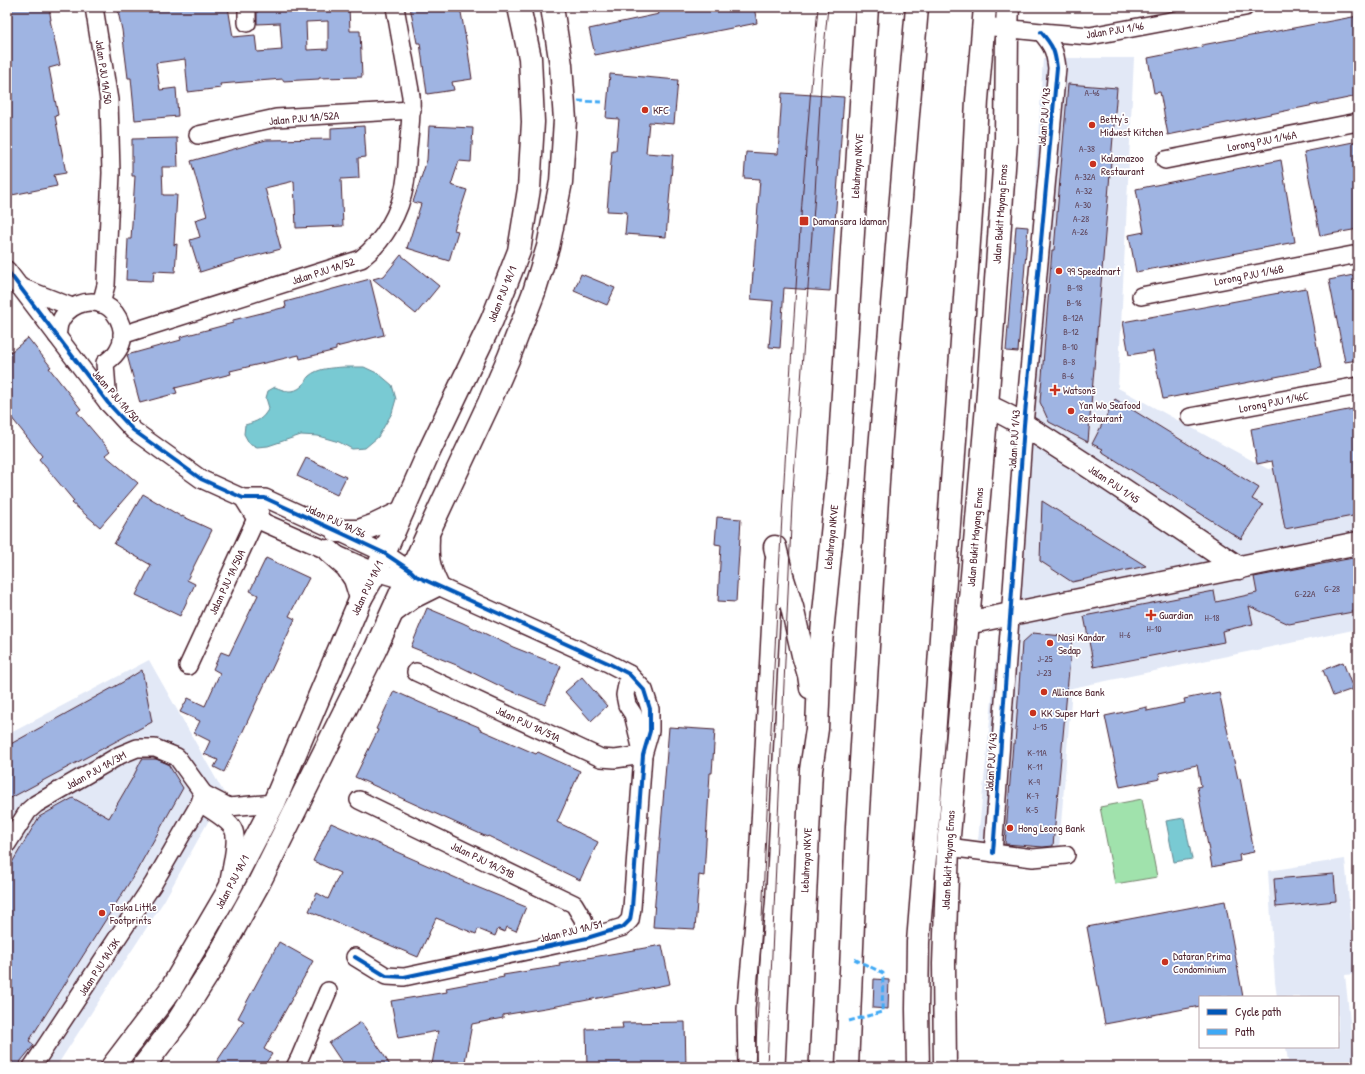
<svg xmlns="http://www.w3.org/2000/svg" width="1365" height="1074" viewBox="0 0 1365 1074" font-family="'Patrick Hand',sans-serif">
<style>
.built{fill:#e2e8f6}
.green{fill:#a0e2ac;stroke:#75806c}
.water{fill:#79cad3;stroke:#668690}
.building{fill:#9fb4e2;stroke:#4a1f2b;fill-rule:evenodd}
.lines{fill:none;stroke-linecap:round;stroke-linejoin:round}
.street-casing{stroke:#4a1f2b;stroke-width:20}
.secondary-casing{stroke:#4a1f2b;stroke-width:25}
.highway-casing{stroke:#4a1f2b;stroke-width:25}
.street{stroke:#fff;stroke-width:17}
.secondary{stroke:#fff;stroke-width:22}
.highway{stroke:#fff;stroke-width:22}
.tram{stroke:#4a1f2b;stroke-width:1}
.quiet{stroke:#3fa9f5;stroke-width:3;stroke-dasharray:6 3;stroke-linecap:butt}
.cycleway-casing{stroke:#fff;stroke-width:6}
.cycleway{stroke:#0057b8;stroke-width:4}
.poi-dot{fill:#c8321e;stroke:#fff;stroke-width:1.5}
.labels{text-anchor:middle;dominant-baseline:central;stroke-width:3.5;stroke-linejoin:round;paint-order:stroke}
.number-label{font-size:9px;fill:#5f4459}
.street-label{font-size:11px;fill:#4a1f2b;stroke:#fff}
.poi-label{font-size:11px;fill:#4a1f2b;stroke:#fff;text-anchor:start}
</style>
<rect width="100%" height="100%" fill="#fff"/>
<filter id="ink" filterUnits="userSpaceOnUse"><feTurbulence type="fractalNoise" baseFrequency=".025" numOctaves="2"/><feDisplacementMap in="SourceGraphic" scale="8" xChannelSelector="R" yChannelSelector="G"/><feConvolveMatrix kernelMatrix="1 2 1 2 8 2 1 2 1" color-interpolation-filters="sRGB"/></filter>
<g filter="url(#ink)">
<!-- built -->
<g class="built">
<path d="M1043 58H1134L1118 388 1268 469 1358 454V629L1072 688 1059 849 978 840 1021 411Z"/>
<path d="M149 660 224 793 164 901 56 1067H7V735Z"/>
<path d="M1345 859 1356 974 1345 975 1354 1060H1358V1067H1022L1288 1061 1286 1047H1338V997H1277L1275 982 1268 871Z"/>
</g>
<!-- green -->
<path class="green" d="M1142 799 1157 877 1115 884 1100 807Z"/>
<!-- water -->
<g class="water">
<path d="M343 367H364L379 374 392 385 396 399 392 413 378 437 365 448 352 449 339 442 318 436 301 435 268 446 257 447 249 443 244 434 245 425C258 421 262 420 269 408L266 398 268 391 275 387C284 391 294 394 302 386 305 384 306 378 309 376 318 368 332 368 343 367Z"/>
<path d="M1184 818 1192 859 1174 862 1166 821Z"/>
</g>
<!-- building -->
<g class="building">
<path d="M7 7H49L51 20H50L60 65 49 68 58 115 55 116 66 173 54 175 57 186 7 196Z"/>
<path d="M117 7H228L233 37 255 35 257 52 282 50 280 23 257 24V7H349L350 31H360L362 77 319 78V79L283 81V79L220 84 221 88 188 92 185 59 156 63 160 90 176 88 178 116 135 120 131 78H128L122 30ZM328 21V49L307 50 306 22Z"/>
<path d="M410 7H460L468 51 472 79 452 82 454 90 427 94 420 43H417Z"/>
<path d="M679 7H754L757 23 595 55 589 29 659 14 658 11Z"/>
<path d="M1358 16V96L1168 135 1160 92 1154 93 1148 58 1203 47 1202 45Z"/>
<path d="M610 74 678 80 674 124 649 122 646 153 673 155 666 237 625 234 627 212 607 211 612 150H616L619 119 606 118Z"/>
<path d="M1068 84 1117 88 1088 442 1049 422 1040 402 1052 250H1054Z"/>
<path d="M782 93 844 97 830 291 784 288 780 348 769 347 773 301 751 299 760 179 744 178 746 152 778 154Z"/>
<path d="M364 126 366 157 358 158 359 178 341 179 343 226 296 228 294 181 265 188 281 249 235 261 200 272 190 240 200 237 195 220 207 216 191 161 266 140 331 139V128Z"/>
<path d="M429 126 473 128 471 162 459 161 451 185 467 190 454 230 458 231 449 261 407 248 421 204 413 202 427 160Z"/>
<path d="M177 138 178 167H162L163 195H177L174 245 177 244 175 272 154 271 153 281 126 280 128 239H131L135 176H132V139Z"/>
<path d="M1358 141V229L1320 236 1304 152Z"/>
<path d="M1281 160 1295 242 1136 272 1129 235 1144 232 1136 189Z"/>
<path d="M1016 226 1028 227 1018 352 1006 351Z"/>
<path d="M401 255 439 286 416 314 373 279 384 276Z"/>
<path d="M581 274 615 288 607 305 574 291Z"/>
<path d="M1358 274V360L1345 362 1329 280Z"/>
<path d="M370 279 384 335 336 347V350L300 359 299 355 230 371 231 374 175 388 177 393 140 403 127 355 181 340 180 337 233 323V320L286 307 285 302Z"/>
<path d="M1306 288 1321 368 1163 399 1153 351 1129 355 1123 322Z"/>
<path d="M28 338 51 367 49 368 81 409 77 412 110 451 105 455 138 483 100 527 72 503 74 501 39 459 42 456 7 412V355Z"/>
<path d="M1115 399 1259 488 1252 499 1263 505 1241 539 1101 451 1103 449 1092 444Z"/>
<path d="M1358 408V515L1285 529 1272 461 1257 464 1251 429Z"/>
<path d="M306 458 346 477 337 495 297 476Z"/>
<path d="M143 494 182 517V516L212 530 187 580 195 584 180 616 136 595 151 565 114 544Z"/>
<path d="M1042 501 1146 566 1072 582 1040 561Z"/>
<path d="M717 517 741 519 736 602 718 601 721 545 715 544Z"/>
<path d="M1358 557V611L1289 624 1249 606 1253 624 1222 631 1224 642 1094 667 1084 616 1214 591 1216 602 1257 593 1254 577Z"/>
<path d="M266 558 309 578 289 616 295 619 224 772 214 767 218 760 204 754 210 741 194 733 200 721 180 712 188 698 205 706 220 673 213 669 221 652 229 655 258 595 250 591Z"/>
<path d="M427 608 463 623 513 647 561 666 545 705 506 689 459 666 411 647Z"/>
<path d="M1033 633 1072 637 1053 846 1043 847 1005 844 1013 744H1015L1022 643Z"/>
<path d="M1343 662 1353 689 1333 696 1323 670Z"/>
<path d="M142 670 152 722 7 800V746L123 682Z"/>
<path d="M582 677 607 706 591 721 565 692Z"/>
<path d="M394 691 441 712V711L479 727V729L536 754 538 752 580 771 557 822 598 842 580 880 488 836 487 837 355 777 378 730 376 729Z"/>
<path d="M1219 692 1238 779 1240 778 1254 852 1239 855 1240 861 1212 867 1197 787 1201 786 1197 765 1159 773 1160 779 1120 787 1105 716 1147 707V711L1185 703 1184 699Z"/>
<path d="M669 727 715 730 712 773H710L704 876 699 875 695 929 653 927Z"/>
<path d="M142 759H156L168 764 183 788 136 872 29 1041 34 1045 16 1067H7V871L39 817 73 798 109 818 133 777Z"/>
<path d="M331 823 472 885 526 907 516 931 507 927 505 932 498 929 495 936 478 929 476 934 436 918 418 957 309 911 317 893 328 899 340 873 313 861Z"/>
<path d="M1334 874 1336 901 1276 907 1274 879Z"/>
<path d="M1225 901 1243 997H1200V1006L1105 1024 1087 927Z"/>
<path d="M279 942 313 961 264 1049 272 1054 263 1067H213L244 1021 238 1018Z"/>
<path d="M662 945 670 984 557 1006 503 1015V1018L472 1024 464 1067H451L432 1064 438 1031 398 1038 391 1001 447 992 446 988 504 977 503 975 560 966 559 963Z"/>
<path d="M874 979 889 980 888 1009 873 1008Z"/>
<path d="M361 1022 382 1052 391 1067H345L329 1043Z"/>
<path d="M685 1022 686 1067H587L586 1029 623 1028 622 1023Z"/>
</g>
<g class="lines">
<defs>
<g id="street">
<path d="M94 7 109 100 111 173 106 285 101 304"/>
<path d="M247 7V23"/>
<path d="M984 26 1041 32 1090 36 1245 7"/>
<path d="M198 135 276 118 412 110"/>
<path d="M1165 160 1358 122"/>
<path d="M7 270 108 403 133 430 201 479 243 498H265L337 531 384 553 411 571 416 576 608 663 629 674 644 690 650 709V731L643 755 632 908 630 920 623 927 587 938 404 977 386 976 355 957"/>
<path d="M18 286 72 307"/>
<path d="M1141 296 1358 254"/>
<path d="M122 335 361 259C384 241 400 213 405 184 407 172 407 160 408 148 410 130 412 113 411 96L395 7"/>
<path d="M57 336C58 332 58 328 59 324 66 306 87 297 105 305 120 313 128 335 118 350 115 356 110 359 105 363L108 403"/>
<path d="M1190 417 1358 386"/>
<path d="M243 498 256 519 376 572 406 581 415 576"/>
<path d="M188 666 260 510"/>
<path d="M416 672 601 758 615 759 643 755"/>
<path d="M629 674 625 695 627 705 633 714 643 755"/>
<path d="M206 795 229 807 274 803"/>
<path d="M359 800 574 904 583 919 587 938"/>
<path d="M200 803C208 808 231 821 234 831 238 842 231 868 229 881"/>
<path d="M7 844 28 811 36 804 120 755 137 748H155L177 757 203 793 200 803 153 884 32 1067"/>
<path d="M948 847 1033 858 1066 855"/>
<path d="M993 853 1024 425 1057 68C1055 51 1053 46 1041 32"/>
<path d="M295 1067 300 1057 328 991"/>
<path d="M747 1067 746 1009 756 900 774 561"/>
</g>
<g id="secondary">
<path d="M987 406C1018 419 1045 439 1074 457 1130 493 1184 531 1239 568"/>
<path d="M337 531H359L375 525 402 512"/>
<path d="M329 551 347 567 355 579 361 598"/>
<path d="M394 611 413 597 437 585C428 566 427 558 428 538"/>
<path d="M967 623 1358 543"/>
<path d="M112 1067 171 989 226 895 274 803 361 598 376 572 427 456 492 320 519 251 529 189 533 122 530 58 519 7"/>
<path d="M143 1067 178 1021 213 966 259 883 375 650 429 531 489 403 509 357 534 292 548 247 561 182 565 120 561 65 552 7"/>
<path d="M918 1067 917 1009 918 942 929 807 972 199 977 100 985 7"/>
<path d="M945 1067 944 964 948 847 987 406 1006 140 1007 28 1008 7"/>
</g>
<g id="highway">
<path d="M775 547 783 579 792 607 803 655 809 675 811 688"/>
<path d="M797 1067 811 770 817 729 820 653 838 474 867 7"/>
<path d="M847 1067 857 827 880 449 917 7"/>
</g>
</defs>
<!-- street casing -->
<use href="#street" class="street-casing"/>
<!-- secondary casing -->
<use href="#secondary" class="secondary-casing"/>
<!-- highway casing -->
<use href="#highway" class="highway-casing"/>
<!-- street -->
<use href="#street" class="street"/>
<!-- secondary -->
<use href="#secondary" class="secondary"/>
<!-- highway -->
<use href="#highway" class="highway"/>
<!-- tram -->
<g class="tram">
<path d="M755 1067C772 713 786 360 818 7"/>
<path d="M767 1067 792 503 815 193 822 69 828 7"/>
</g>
<!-- quiet -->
<g class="quiet">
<path d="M578 101 602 102"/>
<path d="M849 1021 882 1012 883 973 852 958"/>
</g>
<defs>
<g id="cycleway">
<path d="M7 270 108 403 133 430 201 479 243 498H265L337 531 384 553 411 571 416 576 608 663 629 674 644 690 650 709V731L643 755 632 908 630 920 623 927 587 938 404 977 386 976 355 957"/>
<path d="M993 853 1024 425 1057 68C1055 51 1053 46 1041 32"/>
</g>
</defs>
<!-- cycleway casing -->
<use href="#cycleway" class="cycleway-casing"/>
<!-- cycleway -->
<use href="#cycleway" class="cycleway"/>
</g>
</g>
<!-- markers -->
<g class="poi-dot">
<circle cx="645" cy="110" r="4"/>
<circle cx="1092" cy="125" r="4"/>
<circle cx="1093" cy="164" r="4"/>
<rect x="799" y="216" width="10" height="10" rx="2"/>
<circle cx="1059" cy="271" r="4"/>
<path d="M1053 384h4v4h4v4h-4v4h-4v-4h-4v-4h4z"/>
<circle cx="1071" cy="411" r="4"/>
<path d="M1149 609h4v4h4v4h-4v4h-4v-4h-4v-4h4z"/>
<circle cx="1050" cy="643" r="4"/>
<circle cx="1044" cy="692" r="4"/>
<circle cx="1033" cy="713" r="4"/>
<circle cx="1010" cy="828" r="4"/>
<circle cx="102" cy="913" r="4"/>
<circle cx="1165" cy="962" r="4"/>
</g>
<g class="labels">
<!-- number labels -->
<g class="number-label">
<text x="1092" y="93">A-46</text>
<text x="1087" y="149">A-38</text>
<text x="1085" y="177">A-32A</text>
<text x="1084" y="191">A-32</text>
<text x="1083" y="205">A-30</text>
<text x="1081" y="219">A-28</text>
<text x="1080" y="232">A-26</text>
<text x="1075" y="288">B-18</text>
<text x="1074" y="303">B-16</text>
<text x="1073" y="318">B-12A</text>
<text x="1071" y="332">B-12</text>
<text x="1070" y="347">B-10</text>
<text x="1069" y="362">B-8</text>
<text x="1068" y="376">B-6</text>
<text x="1332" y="589">G-28</text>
<text x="1305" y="594">G-22A</text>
<text x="1212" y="618">H-18</text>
<text x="1154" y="629">H-10</text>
<text x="1125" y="635">H-6</text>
<text x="1045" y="659">J-25</text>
<text x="1044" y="673">J-23</text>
<text x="1040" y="727">J-15</text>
<text x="1037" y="753">K-11A</text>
<text x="1035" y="767">K-11</text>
<text x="1034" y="782">K-9</text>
<text x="1033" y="796">K-7</text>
<text x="1032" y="810">K-5</text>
</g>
<!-- street labels -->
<g class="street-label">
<text transform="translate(1115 30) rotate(-9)">Jalan PJU 1/46</text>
<text transform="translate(104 72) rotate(82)">Jalan PJU 1A/50</text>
<text transform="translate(1044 117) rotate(-85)">Jalan PJU 1/43</text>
<text transform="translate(304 118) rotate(-5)">Jalan PJU 1A/52A</text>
<text transform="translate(1262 141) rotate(-11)">Lorong PJU 1/46A</text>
<text transform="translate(857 166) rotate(-86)">Lebuhraya NKVE</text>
<text transform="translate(1000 214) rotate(-86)">Jalan Bukit Mayang Emas</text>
<text transform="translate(323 271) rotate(-18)">Jalan PJU 1A/52</text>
<text transform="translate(1249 275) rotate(-11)">Lorong PJU 1/46B</text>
<text transform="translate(502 294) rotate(-68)">Jalan PJU 1A/1</text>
<text transform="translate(116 396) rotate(49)">Jalan PJU 1A/50</text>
<text transform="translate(1274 402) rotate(-11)">Lorong PJU 1/46C</text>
<text transform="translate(1014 439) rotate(-86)">Jalan PJU 1/43</text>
<text transform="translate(1114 484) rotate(34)">Jalan PJU 1/45</text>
<text transform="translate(336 521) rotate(25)">Jalan PJU 1A/56</text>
<text transform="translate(831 537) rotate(-84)">Lebuhraya NKVE</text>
<text transform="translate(975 537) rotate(-85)">Jalan Bukit Mayang Emas</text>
<text transform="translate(227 582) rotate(-65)">Jalan PJU 1A/50A</text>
<text transform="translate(367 588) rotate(-64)">Jalan PJU 1A/1</text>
<text transform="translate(528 724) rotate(25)">Jalan PJU 1A/51A</text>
<text transform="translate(991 762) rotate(-86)">Jalan PJU 1/43</text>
<text transform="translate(96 770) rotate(-29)">Jalan PJU 1A/3M</text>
<text transform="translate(483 860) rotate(26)">Jalan PJU 1A/51B</text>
<text transform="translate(806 860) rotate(-87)">Lebuhraya NKVE</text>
<text transform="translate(948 860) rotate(-87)">Jalan Bukit Mayang Emas</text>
<text transform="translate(232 882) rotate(-62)">Jalan PJU 1A/1</text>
<text transform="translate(571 931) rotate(-14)">Jalan PJU 1A/51</text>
<text transform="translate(99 967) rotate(-57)">Jalan PJU 1A/3K</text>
</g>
<!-- poi labels -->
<g class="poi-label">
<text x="653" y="110">KFC</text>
<text x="1100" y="119">Betty's<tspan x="1100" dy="13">Midwest Kitchen</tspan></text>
<text x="1101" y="158">Kalamazoo<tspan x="1101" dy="13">Restaurant</tspan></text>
<text x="813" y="221">Damansara Idaman</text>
<text x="1067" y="271">99 Speedmart</text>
<text x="1063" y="390">Watsons</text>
<text x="1079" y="405">Yan Wo Seafood<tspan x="1079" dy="13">Restaurant</tspan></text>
<text x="1159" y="615">Guardian</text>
<text x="1058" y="637">Nasi Kandar<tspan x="1058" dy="13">Sedap</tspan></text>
<text x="1052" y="692">Alliance Bank</text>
<text x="1041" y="713">KK Super Mart</text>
<text x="1018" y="828">Hong Leong Bank</text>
<text x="110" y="907">Taska Little<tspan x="110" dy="13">Footprints</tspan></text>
<text x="1173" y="956">Dataran Prima<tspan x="1173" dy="13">Condominium</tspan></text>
</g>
</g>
<!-- margin -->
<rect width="1365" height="1074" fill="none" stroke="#fff" stroke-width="24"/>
<rect x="12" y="12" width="1341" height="1050" fill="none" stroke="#4a1f2b" stroke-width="1.5" filter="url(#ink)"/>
<!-- legend -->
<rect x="1199" y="996" width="140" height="52" fill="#ffffff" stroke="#b7a5aa"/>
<rect x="1207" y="1009" width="20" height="6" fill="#0057b8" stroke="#b7a5aa"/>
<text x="1235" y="1016" font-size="12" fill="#4a1f2b">Cycle path</text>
<rect x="1207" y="1029" width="20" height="6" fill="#3fa9f5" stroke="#b7a5aa"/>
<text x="1235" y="1036" font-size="12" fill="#4a1f2b">Path</text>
</svg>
